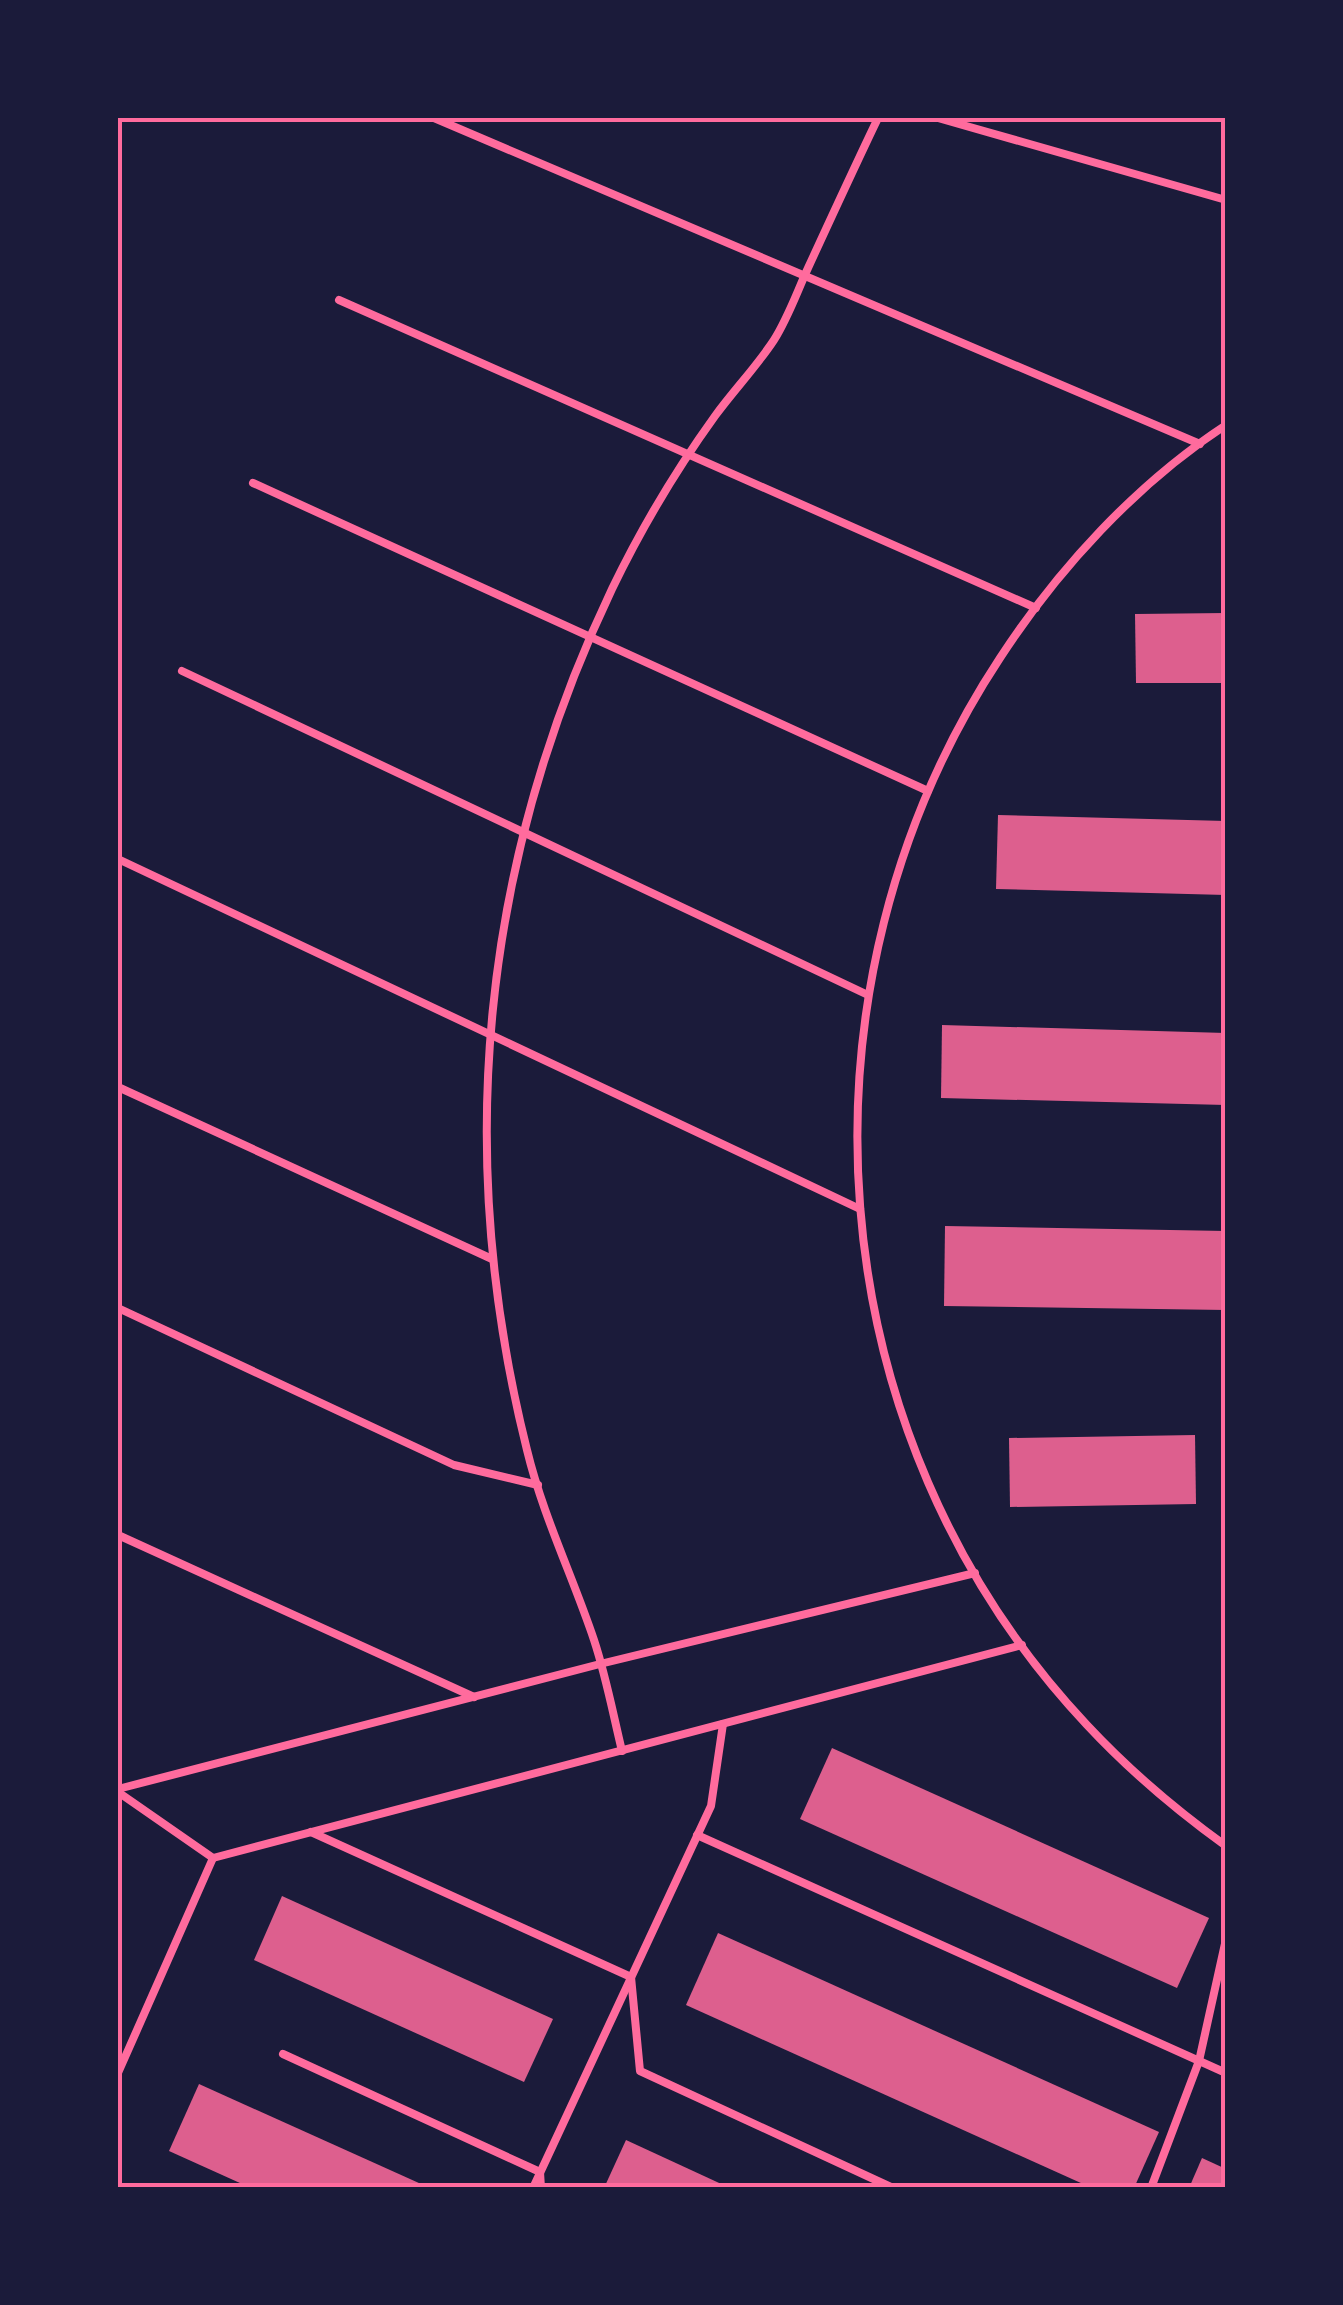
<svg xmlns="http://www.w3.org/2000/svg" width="1343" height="2305" viewBox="0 0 1343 2305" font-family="'PT Sans Narrow',sans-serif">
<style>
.building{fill:#dd5f8e}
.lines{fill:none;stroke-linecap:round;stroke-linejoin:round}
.service{stroke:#ff6b9d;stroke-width:8}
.neatline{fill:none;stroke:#ff6b9d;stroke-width:4}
</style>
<rect width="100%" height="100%" fill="#1b1b3a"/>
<!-- building -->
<g class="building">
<path d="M1226 613V683H1136L1135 614Z"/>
<path d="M998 815 1226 821V895L996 889Z"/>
<path d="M942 1025 1226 1033V1105L941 1098Z"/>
<path d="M945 1226 1226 1231V1310L944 1306Z"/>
<path d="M1195 1435 1196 1504 1010 1507 1009 1438Z"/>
<path d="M832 1748 1209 1918 1177 1988 800 1819Z"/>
<path d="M282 1896 553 2019 524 2082 254 1960Z"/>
<path d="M718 1933 1159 2132 1134 2188H1092L686 2005Z"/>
<path d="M199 2084 430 2188H251L169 2151Z"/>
<path d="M626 2140 730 2188H604Z"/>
<path d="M1202 2158 1226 2169V2188H1189Z"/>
</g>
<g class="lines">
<!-- service -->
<g class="service">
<path d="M434 118 1200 444"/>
<path d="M938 118 1226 200"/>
<path d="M339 300 1036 608"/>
<path d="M1226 425C1136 484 1058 569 1000 658 783 987 815 1436 1087 1725 1129 1770 1176 1810 1226 1846"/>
<path d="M253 483 928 791"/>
<path d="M182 671 868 995"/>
<path d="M118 859 860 1209"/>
<path d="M118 1087 492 1259"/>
<path d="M118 1308 454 1465 538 1485"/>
<path d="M118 1535 474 1697"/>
<path d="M622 1751C613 1714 606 1676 594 1640 573 1577 543 1516 527 1450 453 1155 481 864 612 589 641 529 676 470 715 416 734 390 757 366 774 340 788 318 797 292 808 268 831 218 854 168 878 118"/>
<path d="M118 1789 600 1664 975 1573"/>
<path d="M118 1792 213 1858 118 2073"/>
<path d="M311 1832 631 1977 640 2071 893 2188"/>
<path d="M697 1835 1226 2073"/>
<path d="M213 1858 1022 1645"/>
<path d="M283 2054 540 2172 541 2188"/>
<path d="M533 2188 711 1806 723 1724"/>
<path d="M1151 2188 1199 2061 1226 1939"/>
</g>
</g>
<!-- border -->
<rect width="1343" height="2305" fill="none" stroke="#1b1b3a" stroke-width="240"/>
<rect x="120" y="120" width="1103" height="2065" class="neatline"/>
</svg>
